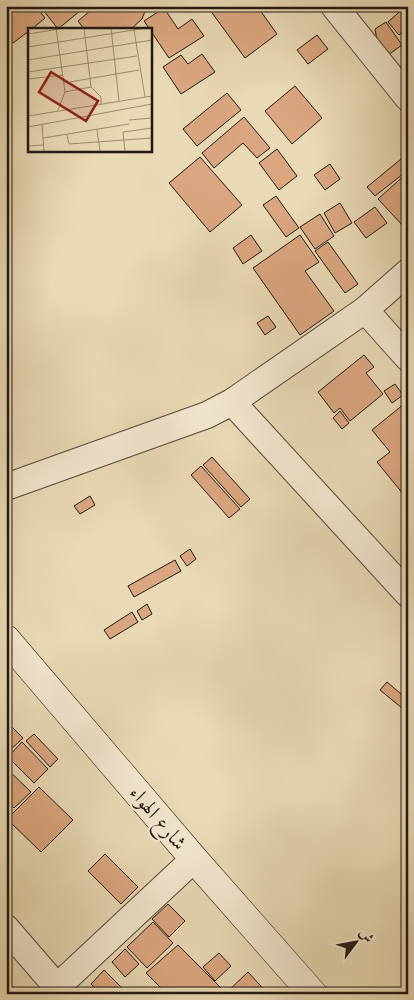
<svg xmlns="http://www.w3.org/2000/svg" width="414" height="1000" viewBox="0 0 414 1000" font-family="Cardo,Amiri,serif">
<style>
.building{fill:#daa67f;stroke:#231912}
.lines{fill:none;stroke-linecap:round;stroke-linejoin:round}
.street-casing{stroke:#54493a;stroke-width:28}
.secondary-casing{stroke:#231912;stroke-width:29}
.street{stroke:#f1e6ce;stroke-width:26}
.secondary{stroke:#f1e6ce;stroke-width:28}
.labels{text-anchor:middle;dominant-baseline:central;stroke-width:4.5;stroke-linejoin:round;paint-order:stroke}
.street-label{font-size:21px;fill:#231912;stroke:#f1e6ce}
.inset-road{fill:none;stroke:#9a8c73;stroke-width:1}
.view{fill:#8f2418;fill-opacity:0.15;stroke:#8f2418;stroke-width:2.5}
.inset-edge{fill:none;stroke:#231912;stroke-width:2.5}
</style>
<rect width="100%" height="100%" fill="#e9d9b4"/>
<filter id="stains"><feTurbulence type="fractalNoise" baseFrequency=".004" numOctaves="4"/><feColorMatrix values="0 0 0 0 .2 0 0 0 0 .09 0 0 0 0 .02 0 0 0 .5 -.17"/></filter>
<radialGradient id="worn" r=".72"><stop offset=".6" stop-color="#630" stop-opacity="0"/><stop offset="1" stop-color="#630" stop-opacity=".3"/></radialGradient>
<!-- building -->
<g class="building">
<path d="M6 6H36L45 18 32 29H29V31L13 43 6 34Z"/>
<path d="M40 6H86L58 29Z"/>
<path d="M96 6H147L142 19 131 29H84L78 21Z"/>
<path d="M215 6H257L277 34 245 58 210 10Z"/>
<path d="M406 6H408V27L399 35 388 22Z"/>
<path d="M164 8 178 29 192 19 204 36 169 58 144 21Z"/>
<path d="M386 22 402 45 388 55 377 40 375 29Z"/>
<path d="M317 35 328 49 308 64 297 50Z"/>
<path d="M202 54 215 72 181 94 163 67 181 55 188 64Z"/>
<path d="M295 86 322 118 292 144 265 111Z"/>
<path d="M227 93 241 110 197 146 183 129Z"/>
<path d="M244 117 270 148 257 158 243 143 214 168 202 153Z"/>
<path d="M277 149 297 176 279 190 259 163Z"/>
<path d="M407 154 408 170 375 196 367 187Z"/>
<path d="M200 157 242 205 210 232 169 183Z"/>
<path d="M330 164 340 179 325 190 314 175Z"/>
<path d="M408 172V223L404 227 378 199Z"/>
<path d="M276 196 299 228 286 237 263 205Z"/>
<path d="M340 203 352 223 335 233 324 213Z"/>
<path d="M375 207 387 223 366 238 354 222Z"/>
<path d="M320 214 334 236 315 249 300 227Z"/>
<path d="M251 235 262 251 243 264 233 248Z"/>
<path d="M300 235 319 262 305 271 334 311 300 335 253 268Z"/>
<path d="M328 242 358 284 345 293 315 251Z"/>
<path d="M268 316 276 327 265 335 257 323Z"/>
<path d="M364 355 374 367 366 373 383 394 350 421 340 408 334 413 318 392Z"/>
<path d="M395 384 403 395 392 403 384 391Z"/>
<path d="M404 404 408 408V500L377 462 390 452 372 430Z"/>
<path d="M340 411 349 423 342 429 333 418Z"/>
<path d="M212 457 250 499 241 507 203 465Z"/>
<path d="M201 466 240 509 229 518 191 475Z"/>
<path d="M90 496 95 505 80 514 74 506Z"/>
<path d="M190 549 196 559 187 566 180 556Z"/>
<path d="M175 560 181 571 134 597 128 586Z"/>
<path d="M147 604 152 614 142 620 137 611Z"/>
<path d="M132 612 138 622 110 639 104 630Z"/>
<path d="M387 682 408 700V713L380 690Z"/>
<path d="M6 721 23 738 6 754Z"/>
<path d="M34 734 58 759 50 767 26 741Z"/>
<path d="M22 742 48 769 34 783 8 757Z"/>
<path d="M6 768 31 792 14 808 6 800Z"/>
<path d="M39 787 73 820 41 852 7 819Z"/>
<path d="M105 854 138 887 121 904 88 871Z"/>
<path d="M168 904 185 921 169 937 152 919Z"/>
<path d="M153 922 173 943 147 968 127 947Z"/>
<path d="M178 945 221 988 216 994H167L146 973Z"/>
<path d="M125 949 139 964 125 977 112 962Z"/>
<path d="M219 953 231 966 215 981 203 967Z"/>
<path d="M104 970 128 994H101L91 984Z"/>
<path d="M248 972 268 994H225Z"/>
</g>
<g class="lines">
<defs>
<g id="street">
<path d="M334 6 408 98"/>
<path d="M365 310 408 358"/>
<path d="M232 402 408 594"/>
<path d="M6 487 207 415 232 402 365 310 408 272"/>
<path d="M6 928 63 994"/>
<path d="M57 987 194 859"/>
</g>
<path id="secondary" d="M6 639 194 859 313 994"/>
</defs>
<!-- street casing -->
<use href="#street" class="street-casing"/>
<!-- secondary casing -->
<use href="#secondary" class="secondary-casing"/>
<!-- street -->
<use href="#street" class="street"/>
<!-- secondary -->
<use href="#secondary" class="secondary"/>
</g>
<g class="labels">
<!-- street labels -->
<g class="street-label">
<text transform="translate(158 818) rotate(50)">شارع الهواء</text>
</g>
</g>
<!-- overview -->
<g transform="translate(28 28)">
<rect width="124" height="124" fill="#e9d9b4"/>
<path class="inset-road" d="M28 0 37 64 30 82M56 0 63 59 73 69V77M83 0 91 73M106 2 117 69M0 6 38 0M0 19 118 0M0 32 124 12M0 44 109 28M0 51 35 47M36 55 111 42M37 64 63 59M0 88 124 68M101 92 124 90M14 97 16 123M0 99 124 76M69 102 72 123M39 107 41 116 124 110M15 110 101 96M0 118 15 117M97 123 95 104 124 100"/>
<path class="view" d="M23 44 70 73 58 93 11 64Z"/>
<rect width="124" height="124" class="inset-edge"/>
</g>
<!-- margin -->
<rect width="414" height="1000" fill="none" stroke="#e9d9b4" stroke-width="25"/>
<rect x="8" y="8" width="399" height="985" fill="none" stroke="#231912" stroke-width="2.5"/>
<rect x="12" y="12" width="389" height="975" fill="none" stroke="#231912"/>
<!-- north arrow -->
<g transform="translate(356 942) rotate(58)" stroke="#f1e6ce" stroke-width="4" paint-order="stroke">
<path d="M0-4L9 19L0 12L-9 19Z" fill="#231912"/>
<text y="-8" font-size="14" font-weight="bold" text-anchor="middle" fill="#231912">ش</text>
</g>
<rect width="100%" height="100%" filter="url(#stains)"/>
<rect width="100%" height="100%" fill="url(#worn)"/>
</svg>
